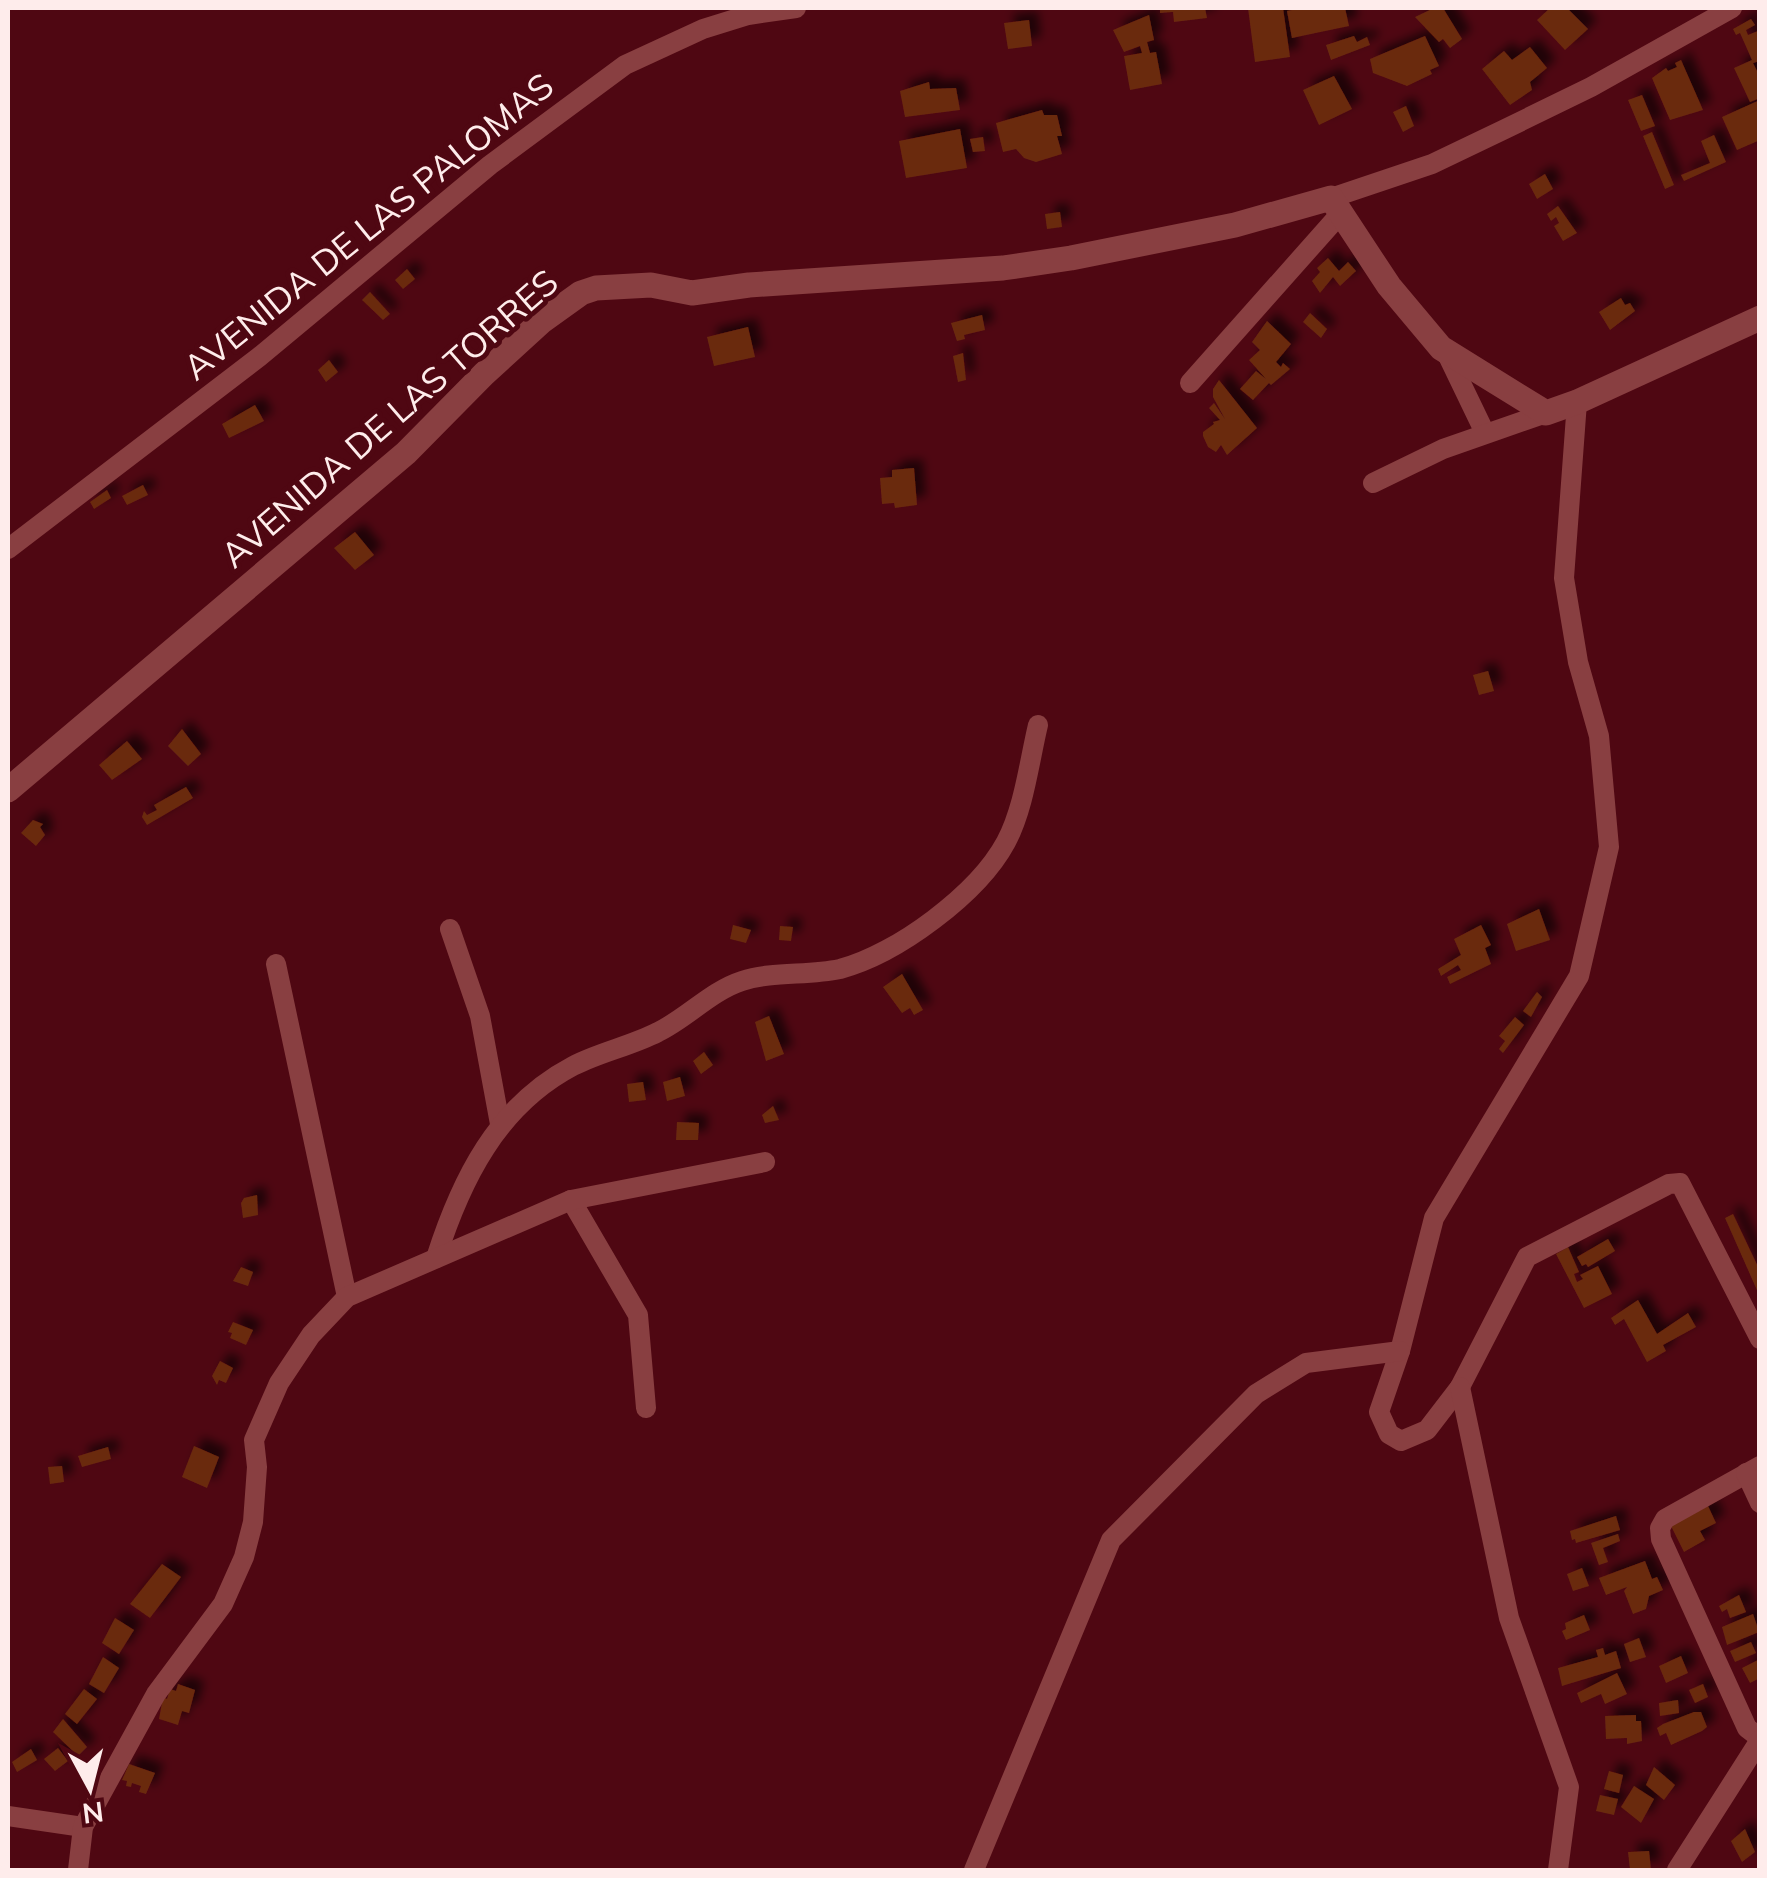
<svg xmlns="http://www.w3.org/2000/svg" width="1767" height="1878" viewBox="0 0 1767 1878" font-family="Mulish,sans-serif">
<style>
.building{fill:#6b2910;filter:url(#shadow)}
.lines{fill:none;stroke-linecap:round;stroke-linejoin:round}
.minor{stroke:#893f41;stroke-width:20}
.tertiary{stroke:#893f41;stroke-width:25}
.labels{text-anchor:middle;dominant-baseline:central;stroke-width:10;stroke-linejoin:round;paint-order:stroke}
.street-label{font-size:35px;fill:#feeceb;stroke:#4f0712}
</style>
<defs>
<filter id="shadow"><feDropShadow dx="9" dy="-9" stdDeviation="5" flood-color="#0009"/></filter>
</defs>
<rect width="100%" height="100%" fill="#4f0712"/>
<!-- building -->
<g class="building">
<path d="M1160 8H1205L1207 18 1174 22 1173 12 1160 13Z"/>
<path d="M1248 8H1283L1290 57 1255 62Z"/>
<path d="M1301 8H1345L1349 26 1292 38 1287 11Z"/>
<path d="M1434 8H1443L1462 39 1450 48 1443 39 1439 42 1415 17Z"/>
<path d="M1550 8H1567L1588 29 1565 50 1537 20Z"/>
<path d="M1149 15 1154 40 1147 42 1150 53 1156 52 1162 84 1130 90 1124 56 1142 53 1140 46 1124 52 1113 30Z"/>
<path d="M1751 19 1755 25 1746 30 1748 35 1758 31 1760 33V61L1753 63 1760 77V98L1750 102 1734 68 1752 60 1740 33 1736 35 1733 29Z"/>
<path d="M1029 20 1032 46 1008 49 1004 23Z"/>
<path d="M1354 36 1357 42 1367 37 1370 45 1331 60 1326 45Z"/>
<path d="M1425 36 1439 66 1430 70 1432 74 1407 86 1373 73 1370 59Z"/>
<path d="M1530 47 1547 68 1530 82 1532 90 1510 105 1482 69 1504 51 1512 60Z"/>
<path d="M1681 60 1703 110 1670 120 1652 78 1666 68 1668 71 1677 67 1675 63Z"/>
<path d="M1334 76 1352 109 1319 125 1303 90Z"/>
<path d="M929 82 930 89 956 88 960 110 905 117 900 91Z"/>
<path d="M1642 95 1655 126 1641 131 1628 100Z"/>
<path d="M1760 100V140L1737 150 1722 117Z"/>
<path d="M1406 106 1414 126 1403 132 1393 112Z"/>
<path d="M1042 110 1044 115H1057L1062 136H1057L1062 154 1036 162 1024 158 1016 149 1003 152 996 123Z"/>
<path d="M960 129 967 168 906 178 899 141Z"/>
<path d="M1652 132 1674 185 1665 189 1643 136Z"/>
<path d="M1714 135 1726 162 1684 181 1681 175 1710 163 1701 141Z"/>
<path d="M983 137 985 151 973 152 970 139Z"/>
<path d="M1545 174 1553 189 1537 199 1529 184Z"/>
<path d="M1558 206 1577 233 1563 241 1554 226 1559 223 1556 217 1551 221 1547 214Z"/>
<path d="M1060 212 1062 227 1047 229 1045 214Z"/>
<path d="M1328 258 1339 271 1348 262 1356 271 1340 286 1333 277 1320 293 1312 281 1320 272 1317 268Z"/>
<path d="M407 269 415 279 403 289 395 280Z"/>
<path d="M370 292 390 314 383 320 362 300Z"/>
<path d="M1621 298 1625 305 1630 303 1635 311 1610 330 1599 312Z"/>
<path d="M1310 313 1327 329 1321 338 1303 322Z"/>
<path d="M982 315 985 330 964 335 965 339 957 341 951 323Z"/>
<path d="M1267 321 1291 344 1276 362 1281 367 1283 363 1290 369 1271 385 1269 383 1253 400 1240 389 1256 371 1266 379 1249 360 1260 350 1252 342Z"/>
<path d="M748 327 755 357 714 366 707 337Z"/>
<path d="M963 353 966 380 958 382 953 356Z"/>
<path d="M329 360 338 372 326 382 318 370Z"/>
<path d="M1219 380 1257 428 1227 455 1221 445 1216 452 1208 447 1203 436V432L1214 424 1213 422 1220 420 1209 408 1214 403 1225 419 1213 397V389Z"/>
<path d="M255 405 264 421 229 438 222 424Z"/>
<path d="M914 468 917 505 895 508 894 503 882 504 880 478 892 477V470Z"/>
<path d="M143 485 148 495 127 505 122 496Z"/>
<path d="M107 490 111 498 94 509 90 502Z"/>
<path d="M355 532 374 555 355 570 334 548Z"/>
<path d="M1488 671 1494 691 1479 695 1473 675Z"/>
<path d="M182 729 201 754 188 766 168 746Z"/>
<path d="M127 741 142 759 112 780 99 765Z"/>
<path d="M186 787 193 798 147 825 142 817 144 811 147 815 157 810 154 805Z"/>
<path d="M33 820 43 824 40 827 45 835 36 846 21 833Z"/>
<path d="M1539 909 1550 940 1516 951 1507 924Z"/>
<path d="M733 925 751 930 746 943 730 939Z"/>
<path d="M1481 925 1491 945 1485 948 1491 964 1450 984 1447 977 1461 970 1458 965 1441 976 1438 969 1461 955 1454 939Z"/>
<path d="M780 926 793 927 791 941 779 940Z"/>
<path d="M902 974 923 1010 914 1015 910 1008 902 1013 883 987Z"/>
<path d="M1537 992 1542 997 1531 1017 1523 1011Z"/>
<path d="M769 1016 784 1054 766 1061 755 1022Z"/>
<path d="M1515 1017 1524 1025 1503 1053 1499 1049 1505 1041 1499 1036Z"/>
<path d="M704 1052 713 1065 701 1074 693 1061Z"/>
<path d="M680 1077 685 1096 667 1101 663 1082Z"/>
<path d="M643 1082 646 1100 629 1102 627 1084Z"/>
<path d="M773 1106 779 1120 765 1123 762 1115Z"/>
<path d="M677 1122 699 1123 698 1140H676Z"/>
<path d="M257 1195 258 1215 243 1218 241 1203 244 1198Z"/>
<path d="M1733 1214 1760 1271V1297L1725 1218Z"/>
<path d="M1608 1239 1615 1251 1588 1267 1586 1264 1582 1266 1577 1257Z"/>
<path d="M1568 1247 1579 1272 1574 1274 1577 1282 1583 1279 1580 1275 1598 1266 1612 1294 1584 1308 1556 1254Z"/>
<path d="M241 1267 253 1272 248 1286 233 1281Z"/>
<path d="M1638 1300 1657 1334 1688 1313 1696 1327 1663 1345 1666 1351 1647 1362 1624 1319 1615 1325 1611 1318Z"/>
<path d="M233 1322 253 1330 246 1345 230 1338 232 1333 228 1332Z"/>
<path d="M220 1361 233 1368 226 1383 219 1380 217 1385 212 1376Z"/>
<path d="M194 1446 219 1457 207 1488 182 1477Z"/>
<path d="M108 1447 111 1459 82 1467 78 1456Z"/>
<path d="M62 1466 64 1482 50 1484 48 1467Z"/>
<path d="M1708 1506 1716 1523 1700 1531 1705 1540 1684 1552 1671 1526Z"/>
<path d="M1616 1516 1620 1530 1576 1543 1575 1539 1572 1540 1570 1531Z"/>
<path d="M1618 1534 1620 1541 1603 1548 1608 1562 1599 1565 1591 1543Z"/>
<path d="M1645 1561 1652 1579 1657 1577 1663 1590 1649 1596 1646 1609 1633 1614 1624 1591 1627 1587 1606 1595 1599 1578Z"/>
<path d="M162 1564 181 1577 150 1618 130 1604Z"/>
<path d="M1582 1568 1589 1586 1573 1591 1567 1574Z"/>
<path d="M1739 1595 1746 1612 1730 1618 1727 1609 1722 1612 1719 1606Z"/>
<path d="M1753 1614 1759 1632 1727 1645 1722 1627Z"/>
<path d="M1584 1615 1590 1630 1566 1640 1562 1631 1566 1629 1565 1623Z"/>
<path d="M115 1618 134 1630 119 1654 102 1643Z"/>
<path d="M1639 1638 1646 1657 1630 1662 1624 1644Z"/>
<path d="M1751 1642 1756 1653 1735 1662 1730 1651Z"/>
<path d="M1603 1648 1605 1655 1616 1651 1621 1668 1562 1686 1558 1668 1598 1657 1596 1650Z"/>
<path d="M1681 1656 1688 1673 1666 1683 1659 1666Z"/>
<path d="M103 1657 119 1668 104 1693 89 1684Z"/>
<path d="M1760 1659V1678L1750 1683 1742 1668Z"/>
<path d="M1617 1673 1627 1694 1605 1704 1601 1694 1581 1703 1577 1693Z"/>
<path d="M178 1684 195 1690 189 1713 182 1711 178 1725 159 1719 163 1697 167 1699 170 1689 176 1691Z"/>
<path d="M1703 1684 1708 1697 1695 1703 1689 1690Z"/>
<path d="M84 1689 97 1699 77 1724 65 1714Z"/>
<path d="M1678 1700 1679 1713 1660 1716 1659 1703Z"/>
<path d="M1694 1712H1701L1707 1727 1702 1731 1671 1745 1666 1733 1660 1736 1657 1728 1663 1724Z"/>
<path d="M1636 1715V1721H1641L1642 1741 1627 1744V1738L1606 1739 1605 1716Z"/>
<path d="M63 1719 87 1747 78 1756 53 1732Z"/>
<path d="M58 1748 68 1761 55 1771 44 1759Z"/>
<path d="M31 1749 37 1760 17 1772 12 1762Z"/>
<path d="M129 1764 155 1773 146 1794 139 1792 141 1786 132 1783 131 1787 126 1786 127 1781 122 1780Z"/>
<path d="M1654 1767 1675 1785 1664 1800 1646 1785Z"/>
<path d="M1609 1771 1623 1775 1619 1793 1604 1789Z"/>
<path d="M1634 1786 1654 1799 1641 1823 1621 1807Z"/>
<path d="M1600 1795 1618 1799 1614 1815 1596 1811Z"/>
<path d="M1745 1829 1755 1852 1742 1862 1731 1841Z"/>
<path d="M1649 1851 1651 1870H1630L1628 1852Z"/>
</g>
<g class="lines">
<!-- minor -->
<g class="minor">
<path d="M1331 198 1432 164 1503 130 1591 87 1732 8"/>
<path d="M1446 352 1485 433"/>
<path d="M1190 383 1341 213"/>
<path d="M1577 402 1564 578 1578 662 1599 736 1609 847 1579 976 1434 1218 1400 1351 1379 1412 1389 1434 1401 1441 1427 1430 1460 1387 1527 1257 1669 1184 1680 1183 1760 1339"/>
<path d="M1373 483 1443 449 1546 413"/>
<path d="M8 549 259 357 490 165 625 65 703 29 748 15 796 8"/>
<path d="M450 929 480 1016 500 1124"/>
<path d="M276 964 347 1297"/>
<path d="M571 1200 638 1315 646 1408"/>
<path d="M436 1258C461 1180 497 1106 573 1066 600 1052 631 1046 658 1032 687 1018 711 991 742 981 773 971 808 976 840 969 897 954 978 894 1006 842 1024 808 1029 763 1038 725"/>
<path d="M1460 1387 1509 1618 1569 1787 1558 1870"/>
<path d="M1760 1466 1665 1519 1660 1528 1661 1539 1747 1728 1760 1738"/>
<path d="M1746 1473 1760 1503"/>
<path d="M8 1816 83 1827"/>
<path d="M78 1870 83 1827 156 1694 223 1604 244 1557 253 1522 257 1467 254 1440 279 1383 311 1335 347 1297 571 1200 765 1162"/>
<path d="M974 1870 1111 1540 1256 1394 1306 1363 1400 1351"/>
<path d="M1677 1870 1760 1740"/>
</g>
<!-- tertiary -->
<path class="tertiary" d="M8 790 406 453 484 374 542 321 581 293 596 288 651 285 692 293 749 285 1003 268 1071 258 1235 225 1331 198 1389 286 1441 348 1546 413 1577 402 1760 318"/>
</g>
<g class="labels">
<!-- street labels -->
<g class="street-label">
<text transform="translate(368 226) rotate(-39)">AVENIDA DE LAS PALOMAS</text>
<text transform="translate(389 418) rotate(-41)">AVENIDA DE LAS TORRES</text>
</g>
</g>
<!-- border -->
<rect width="1767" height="1878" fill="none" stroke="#feeceb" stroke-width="20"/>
<!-- north arrow -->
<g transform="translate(90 1788) rotate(173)" stroke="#4f0712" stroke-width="8" paint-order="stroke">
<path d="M0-8L18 38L0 25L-18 38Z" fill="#feeceb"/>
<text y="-15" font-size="28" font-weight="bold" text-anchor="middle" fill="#feeceb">N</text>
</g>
</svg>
